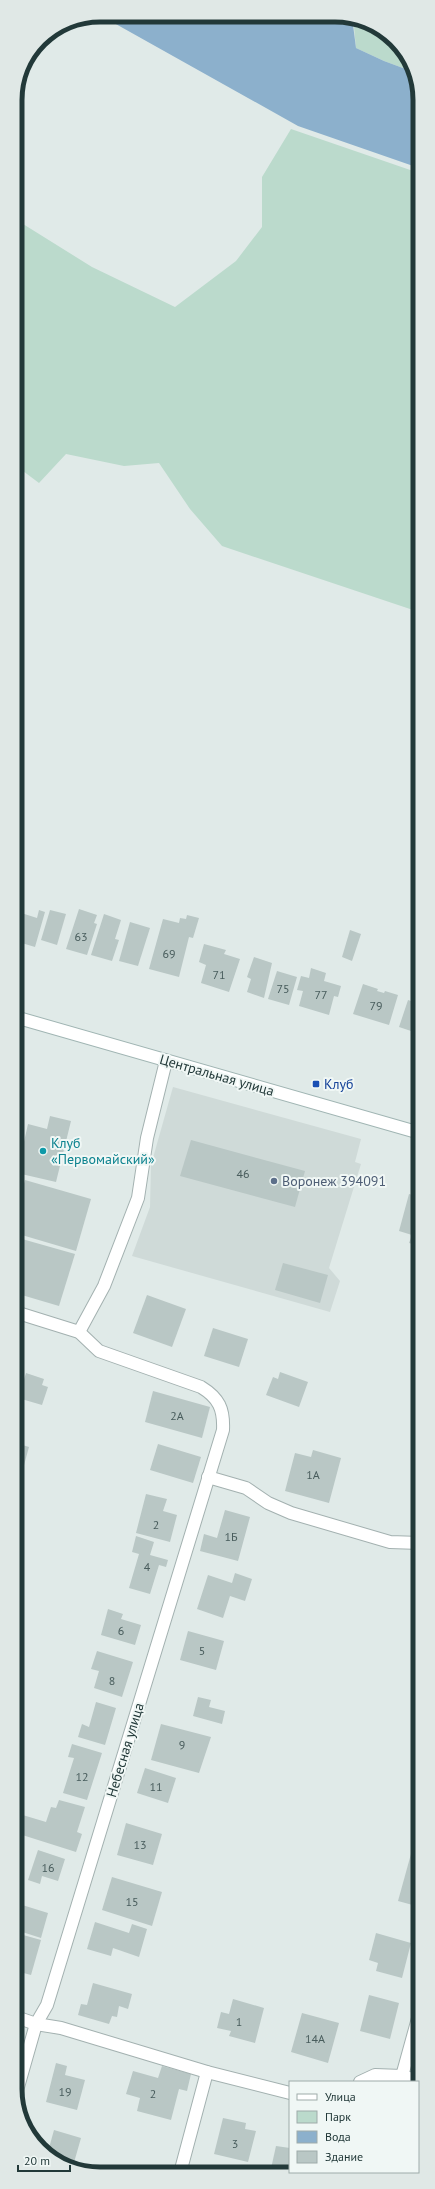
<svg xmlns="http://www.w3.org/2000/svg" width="435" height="2189" viewBox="0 0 435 2189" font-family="'PT Sans',sans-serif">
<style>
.built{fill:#cfdad8}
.green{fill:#bbdacc}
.water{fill:#8cb0cc}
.building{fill:#b9c7c5}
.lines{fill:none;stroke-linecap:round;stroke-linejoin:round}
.street-casing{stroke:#a3b1b0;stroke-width:14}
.secondary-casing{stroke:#a0b5b3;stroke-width:14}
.street{stroke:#fff;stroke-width:12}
.secondary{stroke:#fff;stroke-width:12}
.transit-dot{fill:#1a4fb4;stroke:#f0f7f5;stroke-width:1.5}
.culture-dot{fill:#0f9aa8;stroke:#f0f7f5;stroke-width:1.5}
.service-dot{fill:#5c6f8a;stroke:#f0f7f5;stroke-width:1.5}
.labels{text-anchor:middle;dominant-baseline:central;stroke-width:4;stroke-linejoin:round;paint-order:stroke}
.number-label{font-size:12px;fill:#485c5c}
.street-label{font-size:14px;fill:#223939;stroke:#f0f7f5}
.transit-label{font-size:14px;fill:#164399;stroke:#f0f7f5;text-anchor:start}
.culture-label{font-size:14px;fill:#0d838f;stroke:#f0f7f5;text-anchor:start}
.service-label{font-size:14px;fill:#4e5e75;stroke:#f0f7f5;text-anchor:start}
.rim{fill:none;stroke:#223939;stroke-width:5}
</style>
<rect width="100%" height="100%" fill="#e0eae8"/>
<!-- built -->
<path class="built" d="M173 1087 361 1139 355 1162 361 1164 329 1268 340 1281 330 1312 132 1256 150 1207 151 1165Z"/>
<!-- green -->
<g class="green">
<path d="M353 17 399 44 411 71 384 61 356 48Z"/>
<path d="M291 129 419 173V612L222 546 190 509 159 463 124 466 66 454 39 483 15 465V219L92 267 175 307 236 261 262 227V177Z"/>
</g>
<!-- water -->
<path class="water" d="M107 15 352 17 356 48 384 61 411 71 419 89V168L298 126 114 23Z"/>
<!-- building -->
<g class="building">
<path d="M79 909 97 915 94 923 97 924 87 955 66 949Z"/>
<path d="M39 910 45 912 35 947 15 941V911L37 918Z"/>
<path d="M50 910 66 914 57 945 41 940Z"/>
<path d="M104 914 121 920 115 939 119 940 112 961 91 955Z"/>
<path d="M187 915 199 918 193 938 189 937 179 977 149 969 163 919 179 923 180 918 186 919Z"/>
<path d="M130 922 150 928 138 966 119 961Z"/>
<path d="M350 930 361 934 352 961 342 957Z"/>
<path d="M204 944 226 950 224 954 240 959 229 992 201 983 206 965 199 962Z"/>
<path d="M254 957 272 963 264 998 247 992 251 979 247 977Z"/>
<path d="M311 968 326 973 324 981 341 986 338 997 334 996 329 1015 299 1006 303 991 297 990 301 976 309 978Z"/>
<path d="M277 971 297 977 289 1005 268 999Z"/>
<path d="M363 984 378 989 377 991 384 993 385 991 398 995 389 1025 353 1014Z"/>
<path d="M408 1000 420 1004V1034L399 1027Z"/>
<path d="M50 1116 71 1121 56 1182 17 1173 28 1124 47 1129Z"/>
<path d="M191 1140 305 1171 295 1207 180 1176Z"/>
<path d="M25 1180 91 1199 76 1251 15 1233V1214Z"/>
<path d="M409 1194 420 1197V1246L409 1243 412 1235 399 1231Z"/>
<path d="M15 1237 75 1254 59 1306 15 1293Z"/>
<path d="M283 1263 328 1275 320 1303 275 1290Z"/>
<path d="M147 1295 186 1309 172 1347 133 1333Z"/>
<path d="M213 1328 248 1339 239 1367 204 1356Z"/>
<path d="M280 1372 308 1382 299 1407 266 1395 273 1377 278 1379Z"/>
<path d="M26 1373 44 1379 42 1385 48 1387 42 1405 18 1398Z"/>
<path d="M153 1391 210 1407 202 1438 145 1422Z"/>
<path d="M16 1443 29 1447 21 1476 16 1474Z"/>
<path d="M158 1444 201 1457 193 1483 150 1470Z"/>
<path d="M313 1450 341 1458 329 1503 285 1491 295 1453 311 1457Z"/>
<path d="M146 1494 167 1499 163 1511 177 1515 170 1542 136 1533Z"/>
<path d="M225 1510 250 1517 238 1561 200 1551 204 1534 217 1538Z"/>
<path d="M136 1536 154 1542 150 1555 168 1560 166 1567 159 1565 150 1594 129 1588 139 1554 132 1552Z"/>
<path d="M235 1573 252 1579 245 1601 230 1596 223 1618 197 1609 208 1575 232 1583Z"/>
<path d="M108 1609 123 1614 121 1619 141 1625 135 1645 101 1635Z"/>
<path d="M188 1631 224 1641 216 1670 180 1660Z"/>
<path d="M97 1651 133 1662 122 1697 94 1688 99 1671 91 1669Z"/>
<path d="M198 1697 211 1700 209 1707 225 1711 222 1724 193 1716Z"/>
<path d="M96 1702 116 1708 105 1745 78 1737 82 1724 89 1727Z"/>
<path d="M161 1724 211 1737 199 1773 151 1760Z"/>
<path d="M72 1744 102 1753 87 1800 63 1793 74 1758 68 1757Z"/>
<path d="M145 1768 176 1778 168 1803 137 1793Z"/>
<path d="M59 1800 85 1807 77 1832 82 1834 76 1852 16 1833V1813L46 1822 51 1807 56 1808Z"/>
<path d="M419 1808H420V1836L412 1834Z"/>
<path d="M126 1823 162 1834 153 1865 117 1855Z"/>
<path d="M414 1843 420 1844V1907L398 1901Z"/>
<path d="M38 1850 65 1859 58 1881 42 1876 40 1884 28 1880Z"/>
<path d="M112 1877 162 1892 152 1926 102 1910Z"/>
<path d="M19 1904 48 1913 41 1938 16 1930V1916Z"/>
<path d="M95 1922 129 1933 132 1924 147 1929 139 1957 113 1948 111 1956 87 1949Z"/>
<path d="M16 1933 41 1940 31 1975 16 1971Z"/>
<path d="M376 1933 411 1943 402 1978 376 1971 378 1963 369 1960Z"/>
<path d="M93 1983 132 1994 128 2009 119 2006 117 2017 112 2016 109 2024 78 2015 81 2004 87 2005Z"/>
<path d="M369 1995 399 2003 390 2039 360 2031Z"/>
<path d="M233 1999 264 2008 255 2043 229 2036 231 2031 217 2028 221 2012 229 2014Z"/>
<path d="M302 2013 339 2023 328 2063 291 2052Z"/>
<path d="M56 2063 67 2066 65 2075 85 2080 77 2110 46 2102Z"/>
<path d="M162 2066 191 2074 187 2091 179 2089 171 2120 137 2111 140 2098 126 2094 133 2071 158 2078Z"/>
<path d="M223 2118 246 2123 245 2129 256 2131 248 2162 214 2154Z"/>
<path d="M54 2130 81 2138 73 2166 36 2145 49 2148Z"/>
<path d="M276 2146 290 2148V2173H270Z"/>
<path d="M109 2165 129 2170 128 2172H107Z"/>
</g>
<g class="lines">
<defs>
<g id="street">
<path d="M15 1312 79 1332 99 1351 201 1387C219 1398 224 1409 223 1430L47 2005 36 2024 16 2094"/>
<path d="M79 1332 104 1286 138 1198 147 1138 166 1061"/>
<path d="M208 1477 246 1488 268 1503 291 1513 390 1542 420 1543"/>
<path d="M16 2017 36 2024 61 2028 207 2072 290 2093"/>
<path d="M402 2076 420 2081"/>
<path d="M360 2082 375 2075 402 2076 420 2011"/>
<path d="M180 2173 207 2072"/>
<path d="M323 2173V2172"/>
</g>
<path id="secondary" d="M15 1017 420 1133"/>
</defs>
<!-- street casing -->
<use href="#street" class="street-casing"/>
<!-- secondary casing -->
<use href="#secondary" class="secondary-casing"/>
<!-- street -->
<use href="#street" class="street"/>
<!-- secondary -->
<use href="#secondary" class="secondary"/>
</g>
<!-- markers -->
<rect class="transit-dot" x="312" y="1080" width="8" height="8" rx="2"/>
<circle class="culture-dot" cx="43" cy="1151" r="4"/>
<circle class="service-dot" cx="274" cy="1181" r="4"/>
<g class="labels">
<!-- number labels -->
<g class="number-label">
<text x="81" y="936">63</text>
<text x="169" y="953">69</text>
<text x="219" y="974">71</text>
<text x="283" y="988">75</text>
<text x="321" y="994">77</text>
<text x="376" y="1005">79</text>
<text x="243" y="1173">46</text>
<text x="177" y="1415">2А</text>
<text x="313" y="1474">1А</text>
<text x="156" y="1524">2</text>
<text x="231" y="1536">1Б</text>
<text x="147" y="1566">4</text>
<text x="121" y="1630">6</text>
<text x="202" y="1650">5</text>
<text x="112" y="1680">8</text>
<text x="182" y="1744">9</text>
<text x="82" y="1776">12</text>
<text x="156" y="1786">11</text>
<text x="140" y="1844">13</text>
<text x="48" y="1867">16</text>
<text x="132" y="1901">15</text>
<text x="239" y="2021">1</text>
<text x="315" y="2038">14А</text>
<text x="65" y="2091">19</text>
<text x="153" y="2093">2</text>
<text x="235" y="2143">3</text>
</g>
<!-- street labels -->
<g class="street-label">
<text transform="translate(217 1075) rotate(16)">Центральная улица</text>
<text transform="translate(125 1750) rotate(-73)">Небесная улица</text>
</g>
<!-- transit labels -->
<g class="transit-label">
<text x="324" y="1084">Клуб</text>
</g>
<!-- culture labels -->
<g class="culture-label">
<text x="51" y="1143">Клуб<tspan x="51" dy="16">«Первомайский»</tspan></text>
</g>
<!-- service labels -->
<g class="service-label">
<text x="282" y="1181">Воронеж 394091</text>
</g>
</g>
<!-- crop -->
<path d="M0 0H435V2189H0ZM100 22H335A78 78 0 0 1 413 100V2089A78 78 0 0 1 335 2167H100A78 78 0 0 1 22 2089V100A78 78 0 0 1 100 22Z" fill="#e0e8e6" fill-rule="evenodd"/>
<path class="rim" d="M100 22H335A78 78 0 0 1 413 100V2089A78 78 0 0 1 335 2167H100A78 78 0 0 1 22 2089V100A78 78 0 0 1 100 22Z"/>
<!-- legend -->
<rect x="289" y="2081" width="130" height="92" fill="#f0f7f5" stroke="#9eabaa"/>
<rect x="297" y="2094" width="20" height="6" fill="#ffffff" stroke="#9eabaa"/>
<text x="325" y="2101" font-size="12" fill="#223939">Улица</text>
<rect x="297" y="2111" width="20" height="12" fill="#bbdacc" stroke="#9eabaa"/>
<text x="325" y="2121" font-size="12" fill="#223939">Парк</text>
<rect x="297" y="2131" width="20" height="12" fill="#8cb0cc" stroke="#9eabaa"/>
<text x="325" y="2141" font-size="12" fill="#223939">Вода</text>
<rect x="297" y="2151" width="20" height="12" fill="#b9c7c5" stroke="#9eabaa"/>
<text x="325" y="2161" font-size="12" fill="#223939">Здание</text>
<!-- scale -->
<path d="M18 2165v6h52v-6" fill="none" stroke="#223939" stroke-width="2"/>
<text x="24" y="2165" font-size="12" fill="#223939" stroke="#f0f7f5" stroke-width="3" paint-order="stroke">20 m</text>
</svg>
